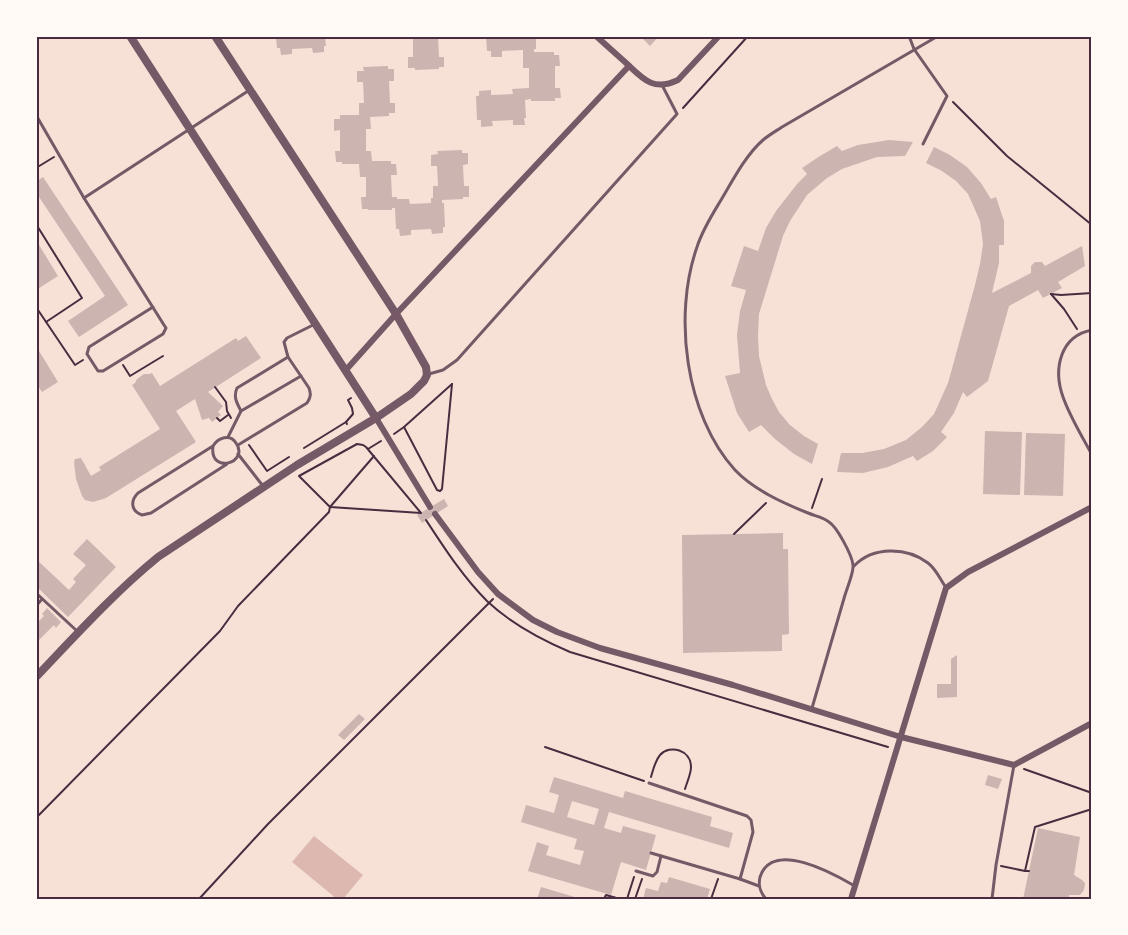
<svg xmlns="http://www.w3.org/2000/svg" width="1128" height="935" viewBox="0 0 1128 935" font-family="Poppins,sans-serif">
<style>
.water{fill:#dcb8b0}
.building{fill:#ccb4b1;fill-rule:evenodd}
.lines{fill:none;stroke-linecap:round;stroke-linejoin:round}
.path{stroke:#4a2c40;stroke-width:2}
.service{stroke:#755966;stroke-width:3}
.minor{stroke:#755966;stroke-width:6}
.tertiary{stroke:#755966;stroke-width:8}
.neatline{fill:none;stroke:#4a2c40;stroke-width:2}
</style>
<rect width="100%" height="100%" fill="#f7e1d7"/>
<!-- water -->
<path class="water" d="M314 836 363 875 343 899H337L292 862Z"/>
<!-- building -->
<g class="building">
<path d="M276 36H325L326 46H324V52L313 53 312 48 292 49V54L281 55 280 48H277Z"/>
<path d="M413 36H438L439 57H444V67H439V69L415 70V68H408V57H413Z"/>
<path d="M486 36H536V49H534V52H554V55H559L560 66H555V88H560L561 98H555V101H531V99L525 100 526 118H524L525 125H513V120L492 121 493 126 481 127V120H477L476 96H479V91L491 90V95L513 94 512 89 529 88V68H523V50L502 51V57H491V51H487Z"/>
<path d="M640 36H659L650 46Z"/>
<path d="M388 66V69H394V81H389L390 103H395V113H389V116L370 117 371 129H366V151H371L372 161H391V164H396L397 175H391L392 197H397V199H409L410 204 431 203V198H433V186H438L437 166H431V155L438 154 437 151 462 150V153H468V164L463 165 464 186H469V197H463V199L442 200V203H444L445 227H443V233L432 234 431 229 411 230V235L400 236 399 229H396L395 208H392V210H368V209H362L361 197H366V177H360L359 164H342V162H336L335 151H340V130L334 131V119H340V115H359V103H364L363 82H357V71H364L363 67Z"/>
<path d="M889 140 913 142 905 156 877 157 842 169 827 178 807 195 790 221 783 236 759 314 758 336 759 356 766 385 772 399 779 412 790 425 804 436 818 444 812 464 794 454 775 439 761 425 749 432 737 413 725 376 740 373 737 335 740 311 746 290 731 286 744 246 758 251 766 228 776 211 797 184 807 174 802 168 820 156 837 146 842 151 858 145Z"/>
<path d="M934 147 950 155 967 167 981 183 991 199 996 197 1004 221V245H999V263L992 293 1031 273V266L1035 262H1042L1045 266 1082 246 1085 266 1058 282 1062 288 1043 298 1038 290 1009 306 988 381 967 397 963 392 954 413 941 432 947 437 933 451 917 461 913 456 888 467 863 473 837 472 841 453H862L884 449 906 440 922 427 934 414 948 383 975 285 980 264 983 244 980 221 968 194 956 181 942 171 926 163Z"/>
<path d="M43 177 128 305 79 337 68 321 105 296 39 197 36 199V182Z"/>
<path d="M36 240 58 276 36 290Z"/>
<path d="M246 336 261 358 208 392 223 406 218 412 221 415 212 422 209 418 202 420 195 399 176 411 196 442 106 498 93 502 85 500 82 496 76 479 74 462 75 459 81 458 91 476 101 470 99 467 160 429 132 385 135 383 137 379 144 374H149L152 373 160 386 236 338 238 341Z"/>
<path d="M36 346 58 382 42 392 36 383Z"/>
<path d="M985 431 1022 432 1020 495 983 494Z"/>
<path d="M1026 433 1065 434 1063 496 1024 495Z"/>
<path d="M444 499 448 506 422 523 417 515Z"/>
<path d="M783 533V549H788L789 634 782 635V651L683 653 682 535Z"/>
<path d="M87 539 116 567 68 617 36 586V559L69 590 76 582 73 579 86 565 73 554Z"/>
<path d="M47 608 61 622 56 628 54 625 36 643V624L44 616 42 614Z"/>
<path d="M957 655V697L937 698V684H951V659Z"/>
<path d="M359 714 365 719 344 740 338 735Z"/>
<path d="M988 775 1002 779 998 789 985 785Z"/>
<path d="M554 777 623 798 625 791 712 817 710 826 733 833 729 848 609 812 604 828 621 833 623 826 656 835 646 870 621 862 611 895 528 871 537 842 549 846 546 855 580 865 584 851 574 849 577 839 521 822 526 805 554 813 559 795 549 792ZM572 801 599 809 594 825 567 817Z"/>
<path d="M1038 828 1080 837 1074 875 1082 880 1085 883 1084 890 1080 895H1069V899H1023Z"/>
<path d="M669 877 710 889 707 899H643L646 888 658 891 661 882 667 883Z"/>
<path d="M541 887 578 898 577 899H537Z"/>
</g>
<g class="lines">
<!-- path -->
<g class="path">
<path d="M953 102 1007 156 1092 225"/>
<path d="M683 108 748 36"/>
<path d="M36 168 54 157"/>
<path d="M36 224 82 298 46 322"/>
<path d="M1051 294 1064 309 1077 329"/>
<path d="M1051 294 1061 295 1092 293"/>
<path d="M36 307 75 365 83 360"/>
<path d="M123 365 130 376 163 356"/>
<path d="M215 387 226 402 227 411 231 418"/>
<path d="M217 418 220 421 228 415"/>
<path d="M346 422 353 414 352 408 348 400 351 398"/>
<path d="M394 434 404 427"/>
<path d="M357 444 363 445 366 447 421 513 330 507 299 476Z"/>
<path d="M249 445 267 471 289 457"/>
<path d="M304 448 346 422 347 424"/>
<path d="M368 449 381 441"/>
<path d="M440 491 437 490 404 427 452 384"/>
<path d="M440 491 442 489 452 384"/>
<path d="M812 508 822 479"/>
<path d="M426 520C445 549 463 577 487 601 509 622 542 640 570 652L888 747"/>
<path d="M734 534 766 503"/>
<path d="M545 747 644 781"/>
<path d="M1024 769 1092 793"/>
<path d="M651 777C653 770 655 761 660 755 670 744 691 750 691 767 691 774 687 782 685 789"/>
<path d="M36 818 220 631 238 606 329 512 330 507 374 456"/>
<path d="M1001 866 1025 871"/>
<path d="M1029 871H1025L1035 827 1092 809"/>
<path d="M199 899 268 824 493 599"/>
<path d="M604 899 606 895 620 899"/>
<path d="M627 899 634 877"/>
<path d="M635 899 642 879"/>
<path d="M711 899 718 879"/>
</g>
<!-- service -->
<g class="service">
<path d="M909 36 914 49 947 96 923 144"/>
<path d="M36 115 84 198 164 325 166 328 163 334 103 371H98L87 354 89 347 153 307"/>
<path d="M84 198 248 91"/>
<path d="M1092 330C1060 336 1053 369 1063 397 1070 417 1082 436 1092 455"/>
<path d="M429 374 443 370 457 360 677 114 662 85"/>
<path d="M241 411C237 403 233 397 237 388L288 357"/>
<path d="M228 437 241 411 301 376"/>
<path d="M238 445 307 403C311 397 311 394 309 388L288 357 284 342 287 338 315 324"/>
<path d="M213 446C209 475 250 463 236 443 230 433 218 438 213 446L138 493C130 501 131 511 142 515L151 513 227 464"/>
<path d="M238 454 263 486"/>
<path d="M854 566C873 546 907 547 928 563 936 569 940 579 945 586"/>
<path d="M36 593 77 631"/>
<path d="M36 606 42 599"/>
<path d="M812 708C823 671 834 633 845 595 847 588 854 572 853 565 852 555 837 527 829 522 823 517 815 516 808 513 783 503 754 490 735 470 685 415 673 315 697 247 703 228 714 212 724 195 735 176 747 154 763 140 769 135 776 131 782 127L938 36"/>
<path d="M649 783 747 816 751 820 753 832 740 879"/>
<path d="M651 853 740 879 759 886"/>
<path d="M636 871 653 876 657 872 661 856"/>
<path d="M766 899C760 892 758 886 760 877 772 839 834 874 853 885"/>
<path d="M992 899 996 865 1014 765"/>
</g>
<!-- minor -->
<g class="minor">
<path d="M596 36C606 45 615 53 625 62 643 79 653 92 678 80L719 36"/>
<path d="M345 371 396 314 629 66"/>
<path d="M376 418 430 507"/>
<path d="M435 514 478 572 498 594 533 620 557 632 600 648 733 685 901 737 1014 765 1092 723"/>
<path d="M851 899 946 588 968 572 1092 507"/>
</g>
<!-- tertiary -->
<g class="tertiary">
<path d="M130 36 376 418"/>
<path d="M36 677C75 636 114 593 158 557L297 465 376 418 411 394 424 381 427 375 426 367 396 314 215 36"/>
</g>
</g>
<!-- border -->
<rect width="1128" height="935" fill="none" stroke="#fffaf5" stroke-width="75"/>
<rect x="38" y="38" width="1052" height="860" class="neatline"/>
</svg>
